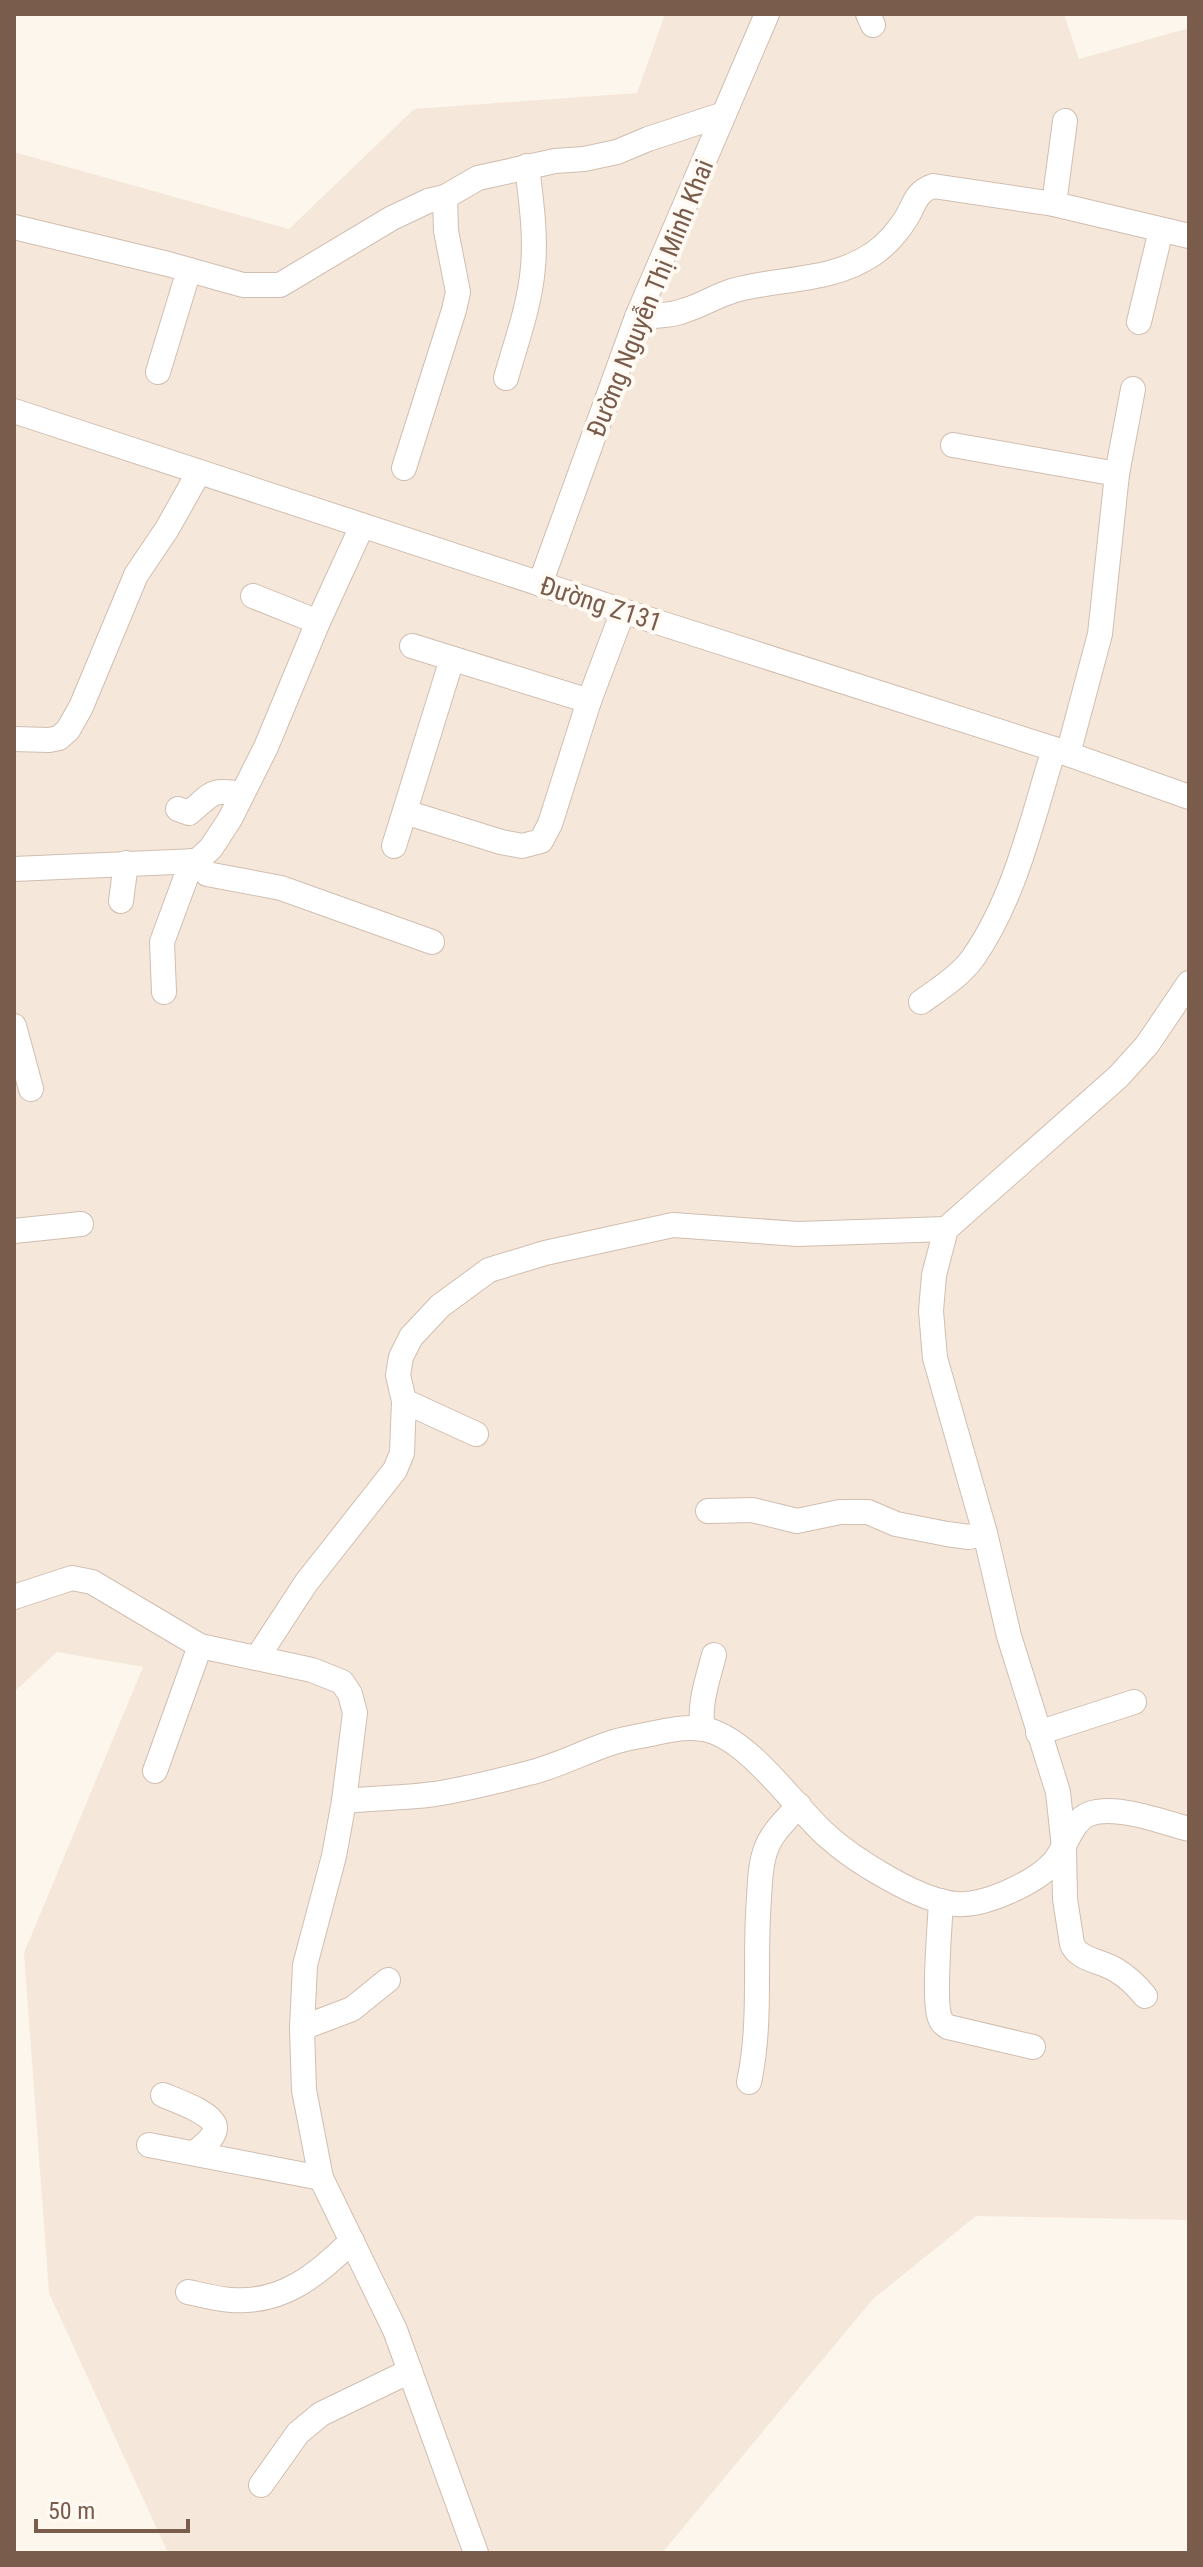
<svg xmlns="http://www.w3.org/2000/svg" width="1203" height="2567" viewBox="0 0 1203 2567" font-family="'Roboto Condensed',sans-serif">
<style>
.residential{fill:#f5e8da}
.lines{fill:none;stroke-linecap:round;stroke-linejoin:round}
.minor-casing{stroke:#d1beb0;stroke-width:26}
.minor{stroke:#fff;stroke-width:24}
.labels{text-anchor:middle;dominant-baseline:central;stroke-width:8;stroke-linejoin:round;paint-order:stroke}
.street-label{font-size:26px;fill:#7a5c4d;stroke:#fffaf3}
</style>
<rect width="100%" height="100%" fill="#fdf6ec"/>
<!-- residential -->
<path class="residential" d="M665 14H1064L1079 59 1189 28V2220L976 2216 873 2299 662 2553H168L49 2293 24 1953 143 1667 57 1652 14 1692V152L289 229 414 109 637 93Z"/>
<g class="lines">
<defs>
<g id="minor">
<path d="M868 14 873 25"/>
<path d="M1054 204 1065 121"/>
<path d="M14 227 168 264 243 285H280L392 218 428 201 445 197 478 178 555 161 584 159 617 152 648 139 724 114"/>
<path d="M637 317C654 316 671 316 686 310 702 305 716 296 732 291 780 277 830 283 873 254 886 245 899 230 907 217 915 203 916 192 933 186L1054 204 1189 236"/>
<path d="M1139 322 1161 230"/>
<path d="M158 372 189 270"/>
<path d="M506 378C516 342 530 305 533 267 536 234 531 200 527 166"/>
<path d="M14 411 623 611 1054 749 1189 797"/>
<path d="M953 445 1117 474"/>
<path d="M404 468 454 310 458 292 446 231 445 197"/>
<path d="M540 584 637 317 767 14"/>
<path d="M253 596 318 622"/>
<path d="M412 646 589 701"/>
<path d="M14 739 49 740 59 738 68 730 81 707 136 575 167 529 199 472"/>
<path d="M1068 754 1100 634 1117 474 1133 389"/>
<path d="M178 809 189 813C213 794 209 788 242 794"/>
<path d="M405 812 501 842 522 846 541 841 550 824 589 701 623 611"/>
<path d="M394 846 452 659"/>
<path d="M197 861 207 874 281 888 432 942"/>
<path d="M14 869 197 861 211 848 230 819 266 747 318 622 362 526"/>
<path d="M121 901 126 863"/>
<path d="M164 992 162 942 192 861"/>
<path d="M921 1002C939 989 960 976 973 958 1016 896 1032 819 1054 749"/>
<path d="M14 1026 31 1089"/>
<path d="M14 1231 81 1224"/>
<path d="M404 1401 476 1434"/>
<path d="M708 1511 752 1510 797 1521 840 1512H868L896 1524 947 1534 969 1537 985 1533"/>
<path d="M14 1597 72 1578 92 1582 200 1646 312 1670 342 1682 350 1694 355 1713 344 1801 334 1856 305 1965 302 2028 304 2090 321 2178 395 2330 476 2553"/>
<path d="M257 1658 306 1583 395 1470 402 1453 404 1401 398 1375 401 1357 411 1337 440 1306 489 1270 545 1253 673 1225 798 1234 946 1229"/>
<path d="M703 1729C698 1705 708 1679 714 1655"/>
<path d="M1038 1733 1134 1702"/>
<path d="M155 1771 200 1646"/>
<path d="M344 1801C374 1798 405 1798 435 1794 466 1789 498 1781 529 1773 558 1766 585 1751 614 1742 627 1738 642 1736 655 1733 671 1730 687 1726 703 1729 747 1736 793 1805 825 1834 852 1859 920 1902 957 1904 985 1906 1035 1883 1054 1862 1066 1848 1071 1821 1089 1814 1116 1804 1162 1822 1189 1829"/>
<path d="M941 1901C940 1924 933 2002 940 2018 942 2024 943 2023 948 2027L1033 2047"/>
<path d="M1145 1996C1136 1985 1128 1977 1116 1970 1102 1961 1078 1960 1072 1944L1065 1899 1064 1848 1058 1792 1009 1636 985 1533 935 1358 931 1311 934 1275 946 1229 1118 1077 1147 1045 1189 983"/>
<path d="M302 2028 352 2009 388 1980"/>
<path d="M749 2082C762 2022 754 1959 759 1898 760 1882 760 1865 766 1849 772 1832 787 1819 799 1805"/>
<path d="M163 2095C175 2100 216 2114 215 2128 215 2138 201 2147 195 2153"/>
<path d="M149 2145 321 2178"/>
<path d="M188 2292C202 2295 217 2299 231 2300 284 2304 317 2274 352 2241"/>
<path d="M261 2485 298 2433 321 2414 410 2371"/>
</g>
</defs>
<!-- minor casing -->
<use href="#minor" class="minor-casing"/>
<!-- minor -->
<use href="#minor" class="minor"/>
</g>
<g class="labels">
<!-- street labels -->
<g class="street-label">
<text transform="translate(650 298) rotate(-68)">Đường Nguyễn Thị Minh Khai</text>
<text transform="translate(601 604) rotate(18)">Đường Z131</text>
</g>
</g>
<!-- border -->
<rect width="1203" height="2567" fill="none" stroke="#7a5c4d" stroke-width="32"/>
<!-- scale -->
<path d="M36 2519v12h152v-12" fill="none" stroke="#7a5c4d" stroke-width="4"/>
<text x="48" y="2519" font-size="24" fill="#7a5c4d" stroke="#fffaf3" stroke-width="6" paint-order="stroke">50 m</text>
</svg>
